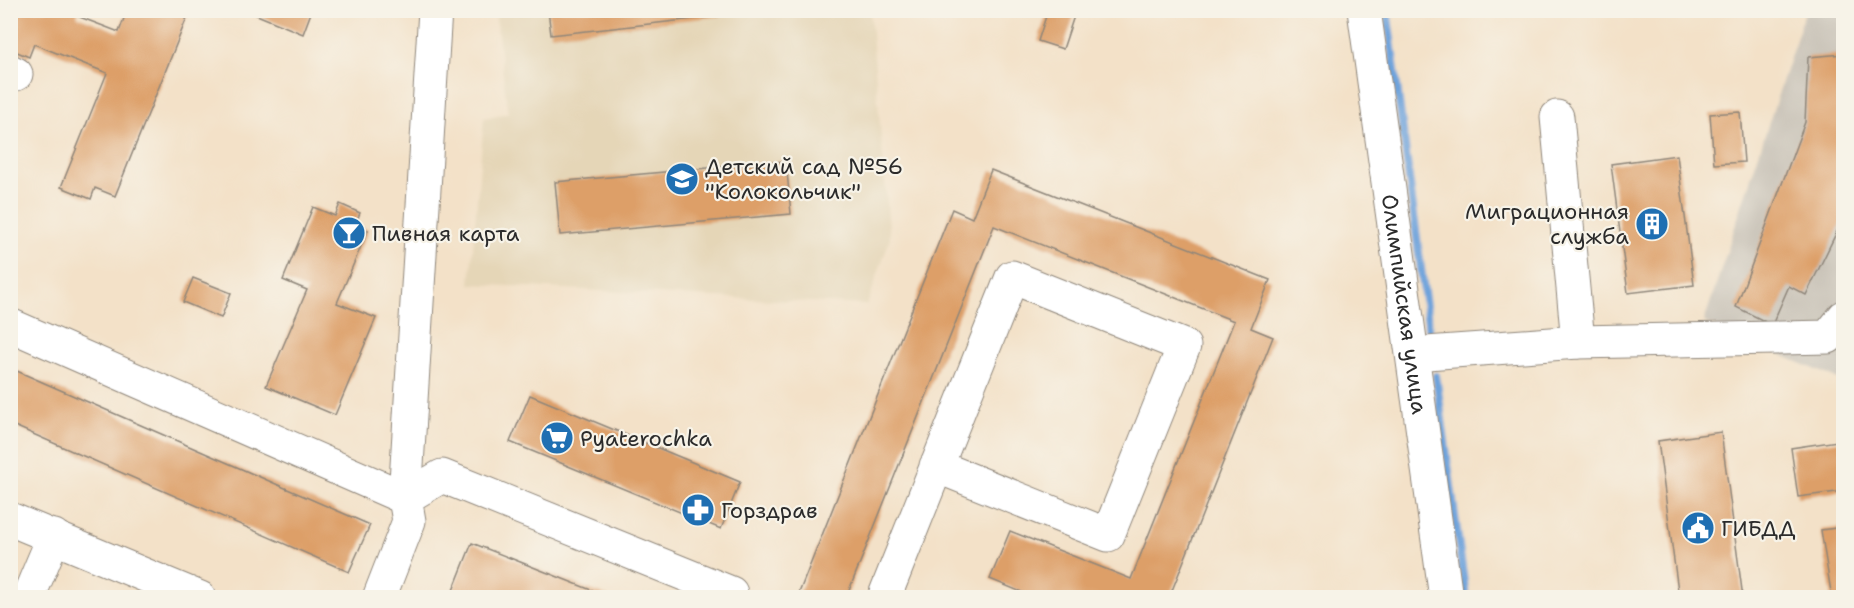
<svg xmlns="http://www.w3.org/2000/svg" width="1854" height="608" viewBox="0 0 1854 608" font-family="'Shantell Sans',sans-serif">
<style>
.built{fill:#e5d6b7}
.industrial{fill:#c9c3b8}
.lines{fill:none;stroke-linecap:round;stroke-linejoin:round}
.stream{stroke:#6ea3db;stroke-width:8}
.building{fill:#dd9f68}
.minor-casing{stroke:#8f867a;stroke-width:35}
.minor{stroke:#fff;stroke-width:33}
.labels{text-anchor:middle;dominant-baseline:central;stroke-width:4.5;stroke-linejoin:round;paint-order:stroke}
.poi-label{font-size:22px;fill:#2b2b2b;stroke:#f7f3e8;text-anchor:start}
.street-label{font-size:22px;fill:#2b2b2b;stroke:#f7f3e8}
</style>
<rect width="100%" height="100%" fill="#f7f3e8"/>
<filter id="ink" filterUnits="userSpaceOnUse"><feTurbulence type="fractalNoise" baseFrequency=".0167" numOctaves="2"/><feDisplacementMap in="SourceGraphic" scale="12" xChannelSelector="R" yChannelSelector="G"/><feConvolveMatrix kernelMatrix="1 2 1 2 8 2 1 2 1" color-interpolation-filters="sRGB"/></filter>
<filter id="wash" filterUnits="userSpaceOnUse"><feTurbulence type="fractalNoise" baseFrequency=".008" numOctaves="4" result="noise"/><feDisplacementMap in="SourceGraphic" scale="24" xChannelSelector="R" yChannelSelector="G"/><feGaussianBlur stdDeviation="1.35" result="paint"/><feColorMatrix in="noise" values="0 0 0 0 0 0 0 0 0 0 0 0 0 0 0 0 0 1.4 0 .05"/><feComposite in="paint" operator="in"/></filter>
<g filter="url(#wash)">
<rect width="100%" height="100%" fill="#f3e1c8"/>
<!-- built -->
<path class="built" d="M495 11H870L890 239 867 305 470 284 484 118 508 113Z"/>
<!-- industrial -->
<path class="industrial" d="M1805 12 1843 14V381L1704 322Z"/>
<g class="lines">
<!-- stream -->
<g class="stream">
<path d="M1387 10 1429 330"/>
<path d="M1436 376 1466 598"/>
</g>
</g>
<g id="blocks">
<!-- building -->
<g class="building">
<path d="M10 10H79L77 16 119 32 127 10H190L115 196 95 188 91 199 61 187 107 73 34 44 29 57 10 49Z"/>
<path d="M245 10H312L303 34Z"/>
<path d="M548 10H756V12L551 35Z"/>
<path d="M1048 10H1076L1063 49 1038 41Z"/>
<path d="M1844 54V217L1806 295 1789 286 1772 325 1736 307 1805 122 1808 57Z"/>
<path d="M1740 112 1744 162 1714 164 1710 114Z"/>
<path d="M1677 155 1694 285 1628 293 1611 164Z"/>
<path d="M786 161 791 214 560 235 555 182Z"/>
<path d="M991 170 1270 280 1251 328 1273 337 1169 598H1036L990 579 1010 531 1131 579 1234 321 994 226 846 598H797L952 209 972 218Z"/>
<path d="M340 204 360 213 355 225 368 230 337 303 376 318 335 415 266 386 307 290 283 280 313 207 335 216Z"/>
<path d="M193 278 231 293 221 318 183 302Z"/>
<path d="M10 368 370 525 349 572 10 424Z"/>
<path d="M530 395 740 482 721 529 510 442Z"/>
<path d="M1721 432 1743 598H1679L1658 441Z"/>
<path d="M1844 440V491L1798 497 1791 448Z"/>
<path d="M1844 527V598H1832L1821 530Z"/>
<path d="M472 543 609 597V598H450Z"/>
</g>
</g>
</g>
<g filter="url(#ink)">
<use href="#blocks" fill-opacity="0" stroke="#8f867a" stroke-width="1.5"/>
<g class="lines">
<defs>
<g id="minor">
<path id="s1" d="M1364 10 1446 598"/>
<path d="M10 71 16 74"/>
<path d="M1557 117 1578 342"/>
<path d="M10 325 405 498 442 476 731 593 729 598"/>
<path d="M1413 354 1578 342 1828 337 1844 317"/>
<path d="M10 519 200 598"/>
<path d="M28 598 54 536"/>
<path d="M379 598 409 521 405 498 435 10"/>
<path d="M884 598 1012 277 1184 346 1108 535 936 466"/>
</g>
</defs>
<!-- minor casing -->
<use href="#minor" class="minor-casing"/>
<!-- minor -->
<use href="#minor" class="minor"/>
</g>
</g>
<!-- icons -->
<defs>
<symbol id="school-disc" viewBox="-11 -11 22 22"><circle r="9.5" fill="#1f6fb2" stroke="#f7f3e8"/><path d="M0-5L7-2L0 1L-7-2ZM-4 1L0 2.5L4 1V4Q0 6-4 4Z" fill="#fff"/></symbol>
<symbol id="building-disc" viewBox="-11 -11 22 22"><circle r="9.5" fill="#1f6fb2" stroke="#f7f3e8"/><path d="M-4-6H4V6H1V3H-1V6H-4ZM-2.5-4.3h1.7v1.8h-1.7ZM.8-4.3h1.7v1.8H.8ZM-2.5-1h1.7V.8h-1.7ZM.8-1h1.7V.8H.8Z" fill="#fff"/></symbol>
<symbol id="bar-disc" viewBox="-11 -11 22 22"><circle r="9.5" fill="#1f6fb2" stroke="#f7f3e8"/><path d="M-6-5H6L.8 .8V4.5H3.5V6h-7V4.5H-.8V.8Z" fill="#fff"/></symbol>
<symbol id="supermarket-disc" viewBox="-11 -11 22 22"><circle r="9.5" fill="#1f6fb2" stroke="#f7f3e8"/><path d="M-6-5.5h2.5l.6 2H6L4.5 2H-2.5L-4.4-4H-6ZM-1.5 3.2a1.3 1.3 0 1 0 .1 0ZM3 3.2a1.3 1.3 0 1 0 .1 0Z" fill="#fff"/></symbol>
<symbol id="pharmacy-disc" viewBox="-11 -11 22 22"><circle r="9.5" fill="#1f6fb2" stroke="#f7f3e8"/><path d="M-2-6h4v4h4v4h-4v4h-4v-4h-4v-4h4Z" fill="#fff"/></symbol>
<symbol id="civic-disc" viewBox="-11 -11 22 22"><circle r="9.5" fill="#1f6fb2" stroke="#f7f3e8"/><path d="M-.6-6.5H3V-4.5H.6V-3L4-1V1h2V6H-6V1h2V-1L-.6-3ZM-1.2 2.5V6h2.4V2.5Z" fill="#fff"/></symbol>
</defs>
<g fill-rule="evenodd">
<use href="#school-disc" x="663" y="160" width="38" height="38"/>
<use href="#building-disc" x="1633" y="205" width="38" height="38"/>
<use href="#bar-disc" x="330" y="214" width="38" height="38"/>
<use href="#supermarket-disc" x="538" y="419" width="38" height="38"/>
<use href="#pharmacy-disc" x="679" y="491" width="38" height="38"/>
<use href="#civic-disc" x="1679" y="509" width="38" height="38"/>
</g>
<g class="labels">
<!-- poi labels -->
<g class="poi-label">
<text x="705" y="166">Детский сад №56<tspan x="705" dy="25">"Колокольчик"</tspan></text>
<text x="1629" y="211" text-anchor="end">Миграционная<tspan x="1629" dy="25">служба</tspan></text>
<text x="372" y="233">Пивная карта</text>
<text x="580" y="438">Pyaterochka</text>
<text x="721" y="510">Горздрав</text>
<text x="1721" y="528">ГИБДД</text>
</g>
<!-- street labels -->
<g class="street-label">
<text stroke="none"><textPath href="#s1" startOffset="297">Олимпийская улица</textPath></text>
</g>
</g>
<!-- margin -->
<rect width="1854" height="608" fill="none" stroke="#f7f3e8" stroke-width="36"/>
</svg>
